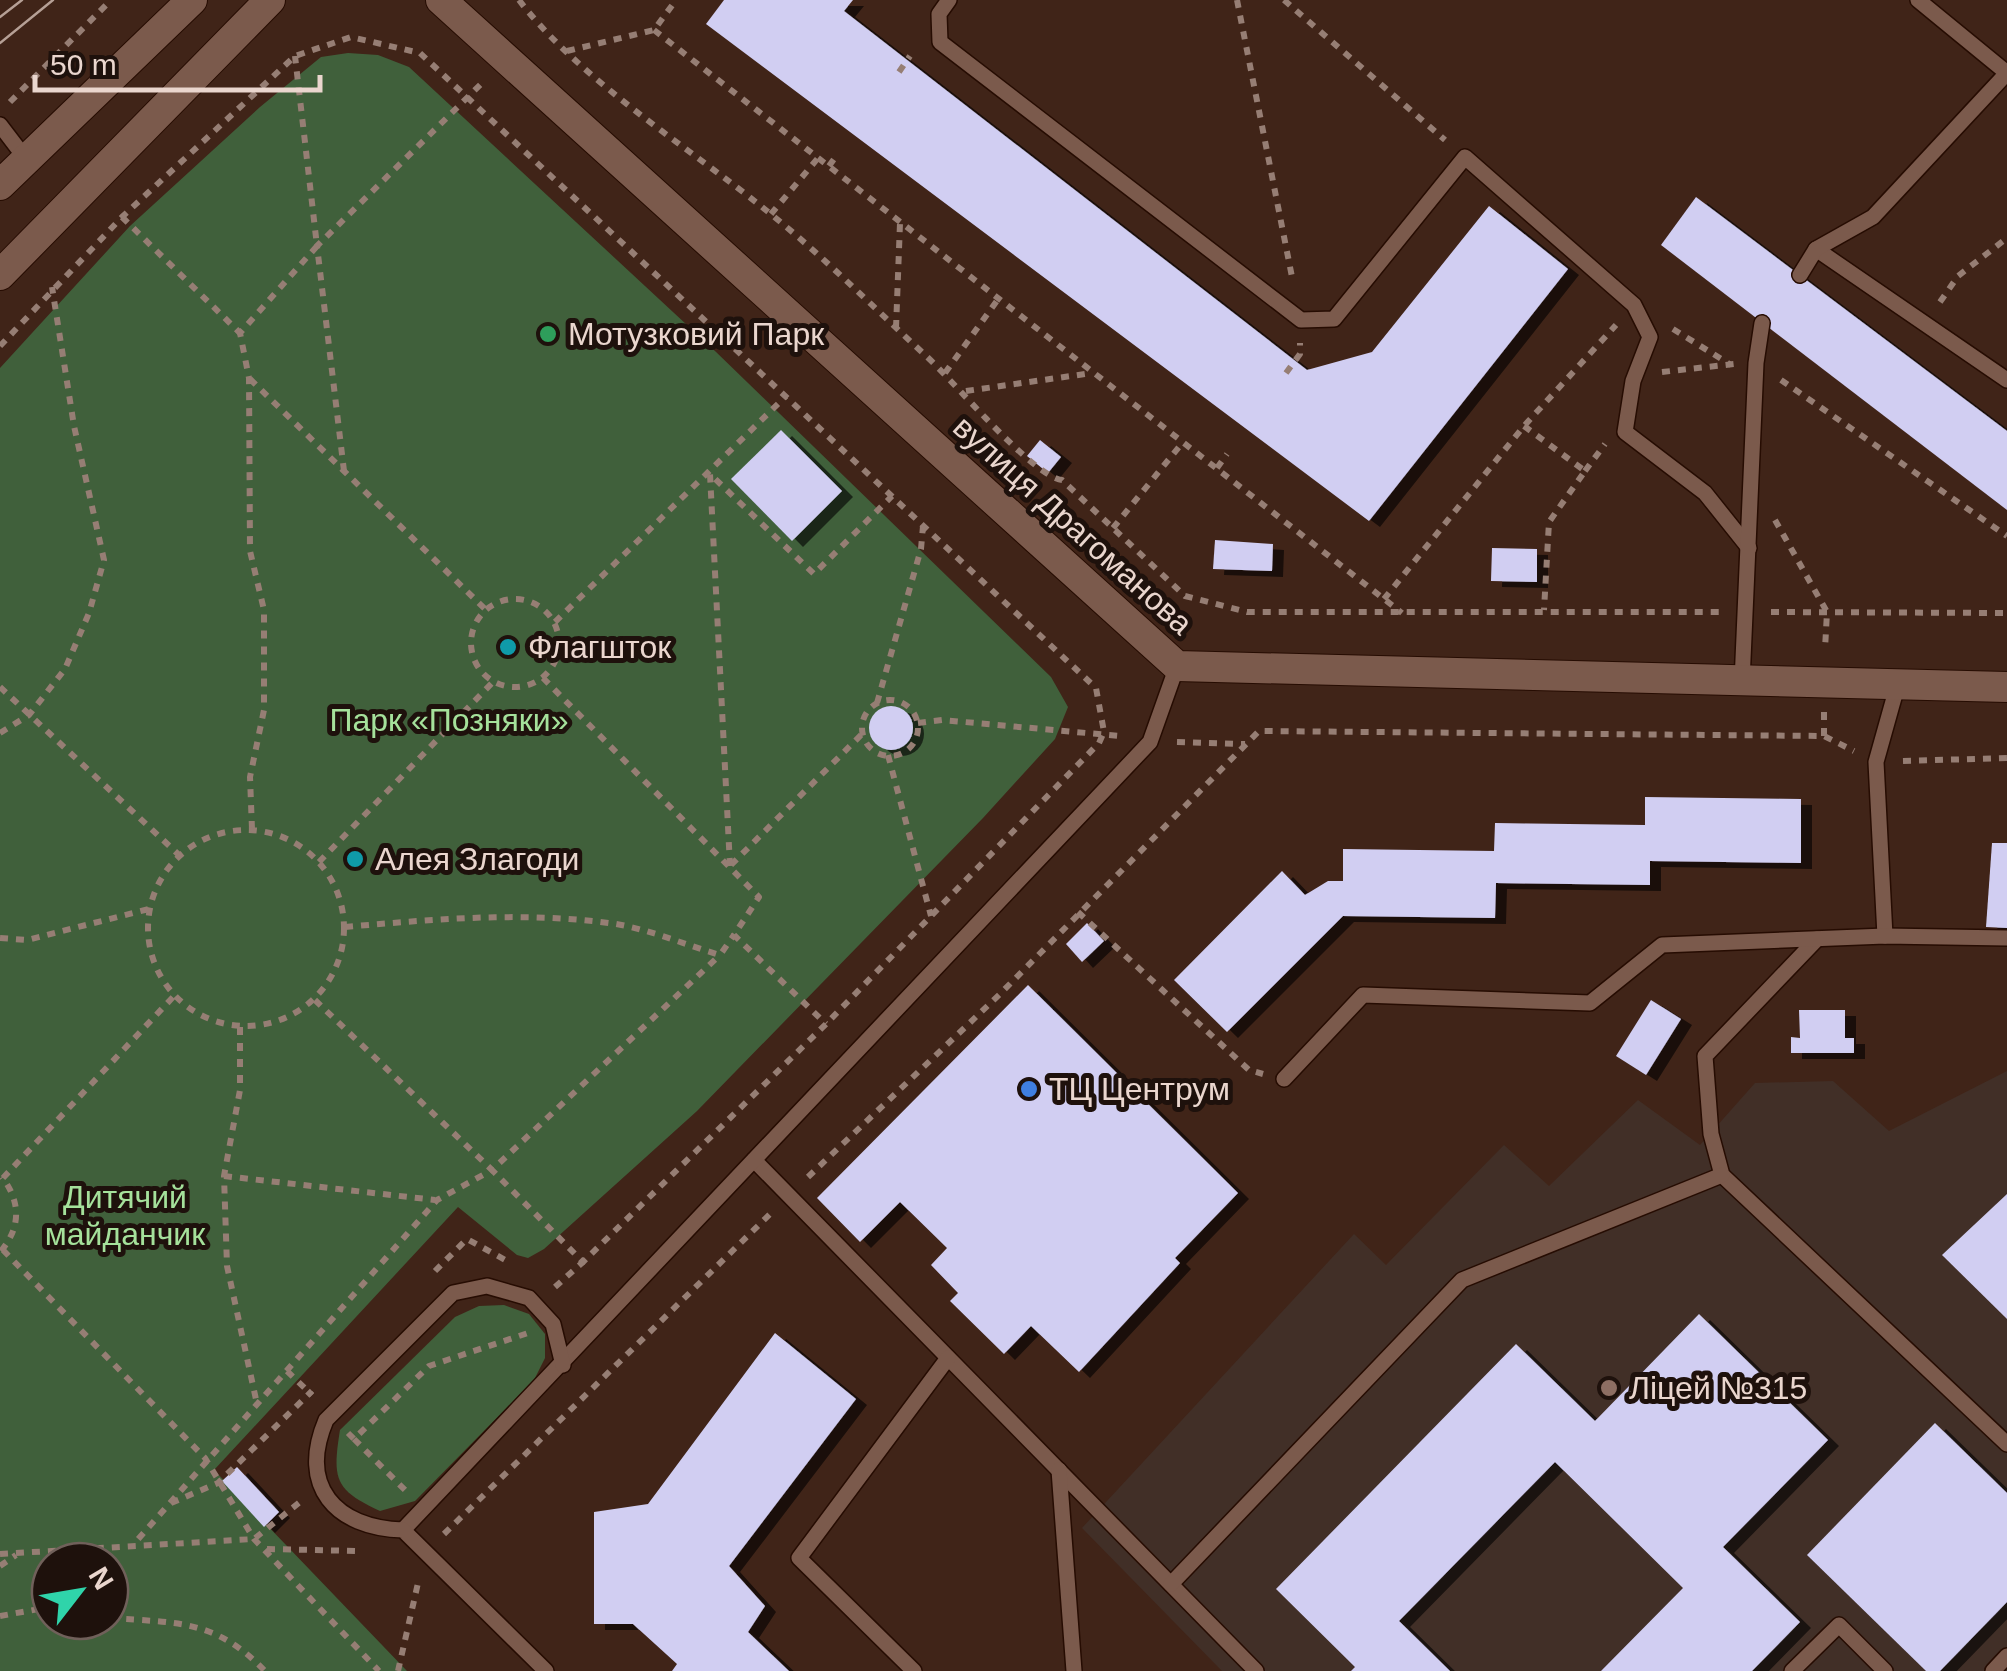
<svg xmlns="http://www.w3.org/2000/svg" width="2007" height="1671" viewBox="0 0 2007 1671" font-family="Arial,sans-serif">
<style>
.education{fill:#412f27}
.green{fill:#40603b;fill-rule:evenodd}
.building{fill:#d1cef2;filter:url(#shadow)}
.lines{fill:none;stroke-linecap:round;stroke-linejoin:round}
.lane-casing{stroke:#260c02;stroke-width:18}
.secondary-casing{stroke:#260c02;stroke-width:32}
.path{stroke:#967e74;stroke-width:6;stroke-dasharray:8 8;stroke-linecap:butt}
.lane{stroke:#7b5a4c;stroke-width:15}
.secondary{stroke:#7b5a4c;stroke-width:30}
.tram{stroke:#b6a096;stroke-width:2.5}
.leisure-dot{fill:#2e9e5b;stroke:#1e110c;stroke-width:4}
.culture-dot{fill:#0f9aa8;stroke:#1e110c;stroke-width:4}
.shop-dot{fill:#3f7fe0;stroke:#1e110c;stroke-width:4}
.education-dot{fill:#8d6e63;stroke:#1e110c;stroke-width:4}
.labels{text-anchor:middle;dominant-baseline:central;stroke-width:10;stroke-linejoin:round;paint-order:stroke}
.poi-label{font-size:32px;fill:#ead6ce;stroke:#1e110c;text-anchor:start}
.street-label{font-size:32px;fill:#ead6ce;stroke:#1e110c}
.park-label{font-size:32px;fill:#a5e19b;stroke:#1e110c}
</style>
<defs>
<filter id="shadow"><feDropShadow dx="11" dy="6" stdDeviation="0" flood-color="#0009"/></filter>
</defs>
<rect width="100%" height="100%" fill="#402418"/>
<!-- education -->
<path class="education" d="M2007 1071V1671H1222L1082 1528 1354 1234 1386 1265 1504 1145 1549 1186 1638 1100 1700 1145 1755 1083 1833 1081 1889 1131Z"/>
<!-- green -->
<g class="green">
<path d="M348 53 378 55 409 67 715 351 1051 677 1068 707 1055 739 983 818 697 1111 544 1249 528 1258 517 1255 458 1207 214 1470 407 1671H0V368L130 226 260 107 321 57ZM50 1561H110V1621H50Z"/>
<path d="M504 1305 529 1314 545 1334V1358L534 1380 415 1501 380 1511C335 1490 332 1480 340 1430L455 1317 479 1306Z"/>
</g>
<!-- building -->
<g class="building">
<path d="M724 0H853L844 11 1307 370 1372 352 1489 206 1568 269 1369 521 706 24Z"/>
<path d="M1696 197 2007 431V510L1661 245Z"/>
<path d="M781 430 842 491 792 541 731 479Z"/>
<path d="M1040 440 1061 457 1048 473 1027 456Z"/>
<path d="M1215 540 1273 544 1272 571 1213 569Z"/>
<path d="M1492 548 1537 549V582L1491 581Z"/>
<circle cx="891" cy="728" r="22"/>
<path d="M1645 797 1801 799V863L1650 861V885L1496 883 1495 918 1343 916 1227 1032 1174 980 1282 871 1305 895 1328 881H1343V849L1494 851 1495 823 1645 825Z"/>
<path d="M1992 843H2007V928L1986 927Z"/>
<path d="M1087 923 1104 941 1082 962 1066 944Z"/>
<path d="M1028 985 1238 1193 1175 1258 1180 1263 1079 1372 1031 1326 1004 1354 950 1301 958 1293 931 1265 947 1248 900 1202 860 1242 817 1198Z"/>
<path d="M1651 1000 1681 1019 1646 1075 1616 1056Z"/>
<path d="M1799 1010H1845V1038H1854V1053H1791V1037L1800 1038Z"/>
<path d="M2007 1194V1319L1942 1255Z"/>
<path d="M1699 1314 1828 1440 1723 1547 1800 1622 1752 1671H1601L1683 1588 1555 1462 1399 1621 1450 1671H1351L1355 1667 1276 1589 1516 1344 1595 1421Z"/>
<path d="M775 1333 856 1399 729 1566 765 1606 748 1632 789 1671H672L677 1664 633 1624H594V1512L648 1504Z"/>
<path d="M1935 1423 2007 1493V1602L1940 1671H1926L1807 1555Z"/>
<path d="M237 1467 279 1512 264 1527 222 1481Z"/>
</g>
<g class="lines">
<defs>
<g id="lane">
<path d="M949 0 939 14 940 42 1301 320 1334 319 1465 157 1634 305 1650 337 1633 381 1625 432 1705 493 1749 548"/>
<path d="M1918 0 2007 73"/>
<path d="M0 125 26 159"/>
<path d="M1816 249 2007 380"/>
<path d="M1800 275 1816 249 1873 217 2007 73"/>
<path d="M1742 682 1756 363 1762 323"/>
<path d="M1885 936 1876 762 1897 687"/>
<path d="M1817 939 1705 1056 1711 1134 1722 1175 2007 1444"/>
<path d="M1284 1079 1363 995 1590 1003 1662 945 1885 936 2007 938"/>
<path d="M754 1160 1256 1671"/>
<path d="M1059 1470 1074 1671"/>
<path d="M403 1530 1150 742 1177 666"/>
<path d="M1171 1584 1462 1280 1722 1175"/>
<path d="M546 1671 403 1530C335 1528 298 1486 326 1420L453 1293 487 1286 529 1298 553 1324 563 1365"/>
<path d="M914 1671 799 1558 948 1358"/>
<path d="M1792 1671 1839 1625 1885 1671"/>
<path d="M1993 1671 2007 1656"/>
</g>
<g id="secondary">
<path d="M441 0 1177 666 2007 687"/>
<path d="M0 185 192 0"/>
<path d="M0 275 270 0"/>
</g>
</defs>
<!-- lane casing -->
<use href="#lane" class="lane-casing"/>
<!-- secondary casing -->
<use href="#secondary" class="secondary-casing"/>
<!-- path -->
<g class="path">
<path d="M519 0C579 79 688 147 767 211 822 255 872 306 924 354 952 379 1033 477 1062 480L1185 596 1247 612H1723"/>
<path d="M1237 0 1293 282"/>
<path d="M1284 0 1445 140"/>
<path d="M654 30 1402 613"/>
<path d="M567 51 654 30 676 0"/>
<path d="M899 72 910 56"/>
<path d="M10 102 111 0"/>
<path d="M829 166 837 155"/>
<path d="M771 214 818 158"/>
<path d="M122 217 240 333"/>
<path d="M1940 302 1958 276 2007 238"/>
<path d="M896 328 900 223"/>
<path d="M1673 329 1731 365"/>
<path d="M0 346 122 217 295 56 351 37 420 53 1096 688 1104 732 1099 743 826 1024 583 1262 492 1170 437 1200 133 1545"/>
<path d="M1662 372 1734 364"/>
<path d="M945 373 999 298"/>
<path d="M1286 373 1300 354V343"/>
<path d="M250 379 485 609"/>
<path d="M1781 380 2007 536"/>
<path d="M966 391 1092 373"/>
<path d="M1524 426 1585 471 1549 522 1544 610"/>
<path d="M1217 468 1227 454"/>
<path d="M344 471 317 246 485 80"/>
<path d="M1585 471 1605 444"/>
<path d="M1775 520 1827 612 1825 649"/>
<path d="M1113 528 1183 442"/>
<circle cx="515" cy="643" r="44"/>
<path d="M1384 599 1524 426 1616 325"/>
<path d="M1771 612 2007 613"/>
<path d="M555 622 786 396"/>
<path d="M543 678 759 897 734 935 826 1024"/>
<path d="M0 687 179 855"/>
<circle cx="890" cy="728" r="28"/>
<path d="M877 703 921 549 923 526"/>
<path d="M1824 712V736"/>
<path d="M918 723 942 720 1120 736"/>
<path d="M0 733 29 715 65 669 89 613 104 560 74 426 52 287"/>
<path d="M1177 742 1245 744"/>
<path d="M888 755 931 916"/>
<path d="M1903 761 2007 758"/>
<path d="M252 829 250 777 264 710V610L250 551 249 378 240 333 317 246 295 56"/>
<circle cx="246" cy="928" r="98"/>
<path d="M319 862 493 682"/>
<path d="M731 865 863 733"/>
<path d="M730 866 710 474 814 574 892 496"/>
<path d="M1078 912 1249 1070 1263 1074"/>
<path d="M345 927C436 919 525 911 616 924 651 930 686 945 720 955L734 935"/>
<path d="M0 938 27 940 149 909"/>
<path d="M315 1000 492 1170 720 955"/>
<path d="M240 1027V1090L224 1176 227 1266 257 1404"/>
<path d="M224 1176 435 1200"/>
<path d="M808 1177 1000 994 1259 731 1824 736 1854 751"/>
<path d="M3 1178 174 996"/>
<path d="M3 1250 205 1458 254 1539 379 1671"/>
<path d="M1 1251C21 1227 21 1202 2 1177"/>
<path d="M435 1271 467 1239 509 1262"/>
<path d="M555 1287 583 1262"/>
<path d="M287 1371 312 1395"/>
<path d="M348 1433 354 1439 429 1366 528 1333"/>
<path d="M354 1439 406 1491"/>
<path d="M171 1503 218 1483 312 1391"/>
<path d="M444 1534 770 1214"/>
<path d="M267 1549 359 1551"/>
<path d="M0 1554 254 1539 300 1502"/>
<path d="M74 1561 79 1551"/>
<path d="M0 1566 16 1555"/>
<path d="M0 1616 50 1607"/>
<path d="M110 1618C177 1623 215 1619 265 1671"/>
<path d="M398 1671 418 1583"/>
</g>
<!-- lane -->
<use href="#lane" class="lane"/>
<!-- secondary -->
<use href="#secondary" class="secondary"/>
<!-- tram -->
<g class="tram">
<path d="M0 17 22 0"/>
<path d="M0 43 53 0"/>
</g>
</g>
<!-- markers -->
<circle class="leisure-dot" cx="548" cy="334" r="10"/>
<g class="culture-dot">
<circle cx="508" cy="647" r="10"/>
<circle cx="355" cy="859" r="10"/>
</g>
<circle class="shop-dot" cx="1029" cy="1089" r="10"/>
<circle class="education-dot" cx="1609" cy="1388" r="10"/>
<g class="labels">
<!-- poi labels -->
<g class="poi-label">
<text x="568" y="334">Мотузковий Парк</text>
<text x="528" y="647">Флагшток</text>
<text x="375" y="859">Алея Злагоди</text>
<text x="1049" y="1089">ТЦ Центрум</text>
<text x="1629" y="1388">Ліцей №315</text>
</g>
<!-- street labels -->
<g class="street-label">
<text transform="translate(1073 525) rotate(42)">вулиця Драгоманова</text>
</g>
<!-- park labels -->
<g class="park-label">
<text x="449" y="720">Парк «Позняки»</text>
<text x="125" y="1197">Дитячий<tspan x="125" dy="37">майданчик</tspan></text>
</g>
</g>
<!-- north arrow -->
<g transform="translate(80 1591) rotate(59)"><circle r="48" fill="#1e110c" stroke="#70605a" stroke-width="2.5"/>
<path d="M0-8L18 38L0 25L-18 38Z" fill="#2fd4aa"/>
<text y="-15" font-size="28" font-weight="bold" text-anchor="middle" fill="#ead6ce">N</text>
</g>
<!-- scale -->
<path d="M35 75v15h285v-15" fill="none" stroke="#ead6ce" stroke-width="5"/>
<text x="50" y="75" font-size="30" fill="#ead6ce" stroke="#1e110c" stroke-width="8" paint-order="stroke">50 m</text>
</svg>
